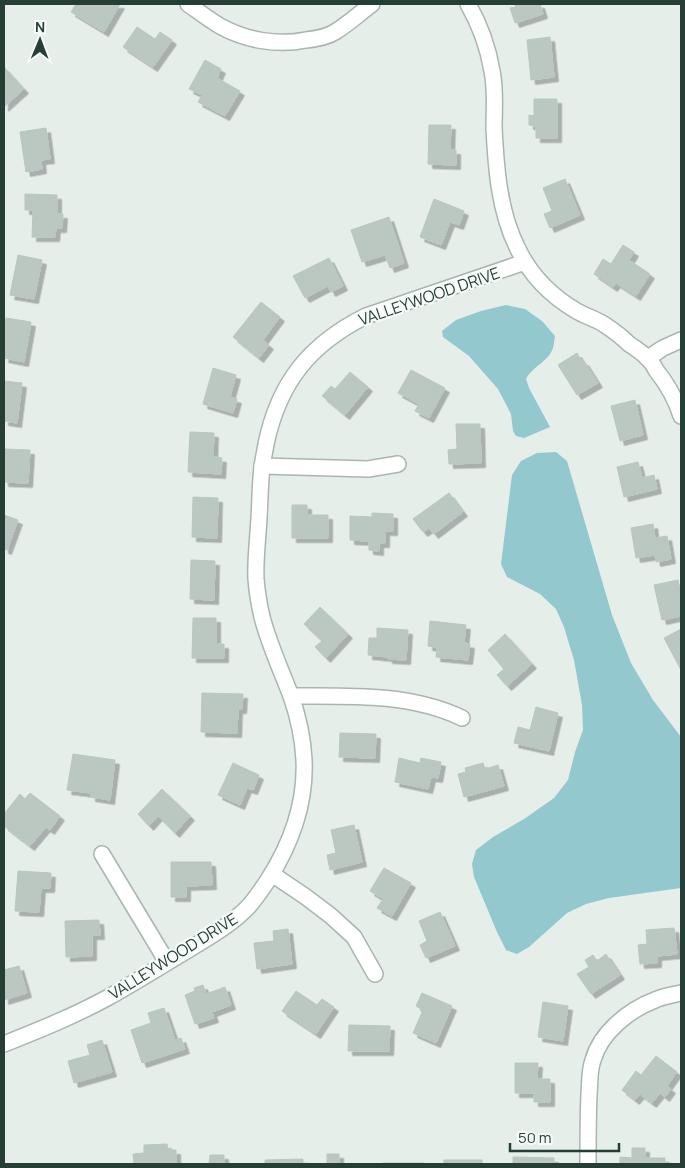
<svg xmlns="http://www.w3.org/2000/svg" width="685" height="1168" viewBox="0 0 685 1168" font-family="Manrope,sans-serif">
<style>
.water{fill:#92c8ce}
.building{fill:#bbc8c2;stroke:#b8c7c0;filter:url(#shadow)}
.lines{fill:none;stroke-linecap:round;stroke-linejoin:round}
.minor-casing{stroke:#a9b6b0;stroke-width:18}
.minor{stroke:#fff;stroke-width:15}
.labels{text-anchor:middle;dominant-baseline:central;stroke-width:4.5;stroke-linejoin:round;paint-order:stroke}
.street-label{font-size:16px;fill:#263f36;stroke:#f6faf8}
</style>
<defs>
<filter id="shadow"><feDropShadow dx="4.5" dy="4.5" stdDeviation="0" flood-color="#0004"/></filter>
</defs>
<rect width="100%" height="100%" fill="#e6eeea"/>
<!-- water -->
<g class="water">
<path d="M506 305 525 309 542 321 555 336C554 340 554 345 553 348 549 361 532 367 526 379L529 388 550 427 524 438 516 436 513 431 511 414 498 389 469 356 443 337 442 331 456 320 481 311Z"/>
<path d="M556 452 567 461 612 615 631 663 653 700 681 737V888L609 898 586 904 567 913 529 947 517 954 506 950 497 932 474 877 472 864 476 850 493 837 524 819 554 798 568 780 575 752 583 730 582 705 574 660 564 627 556 609 540 594 507 577 501 564 512 475 521 461 537 453Z"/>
</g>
<!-- building -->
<g class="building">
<path d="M76 4H120L104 32 71 12Z"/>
<path d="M515 4H540L543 14 515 23 510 8 516 7Z"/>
<path d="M137 27 155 39 160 32 172 40 153 67 123 47Z"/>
<path d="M550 37 554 77 531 80 527 40Z"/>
<path d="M205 60 221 69 217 78 240 91 225 116 198 102 202 95 189 89Z"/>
<path d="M4 67 24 89 4 107Z"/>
<path d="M534 99H557V138H536V126L529 125V115L534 116Z"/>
<path d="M429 125H451L450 150H456V165L428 164Z"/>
<path d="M46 128 50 159 41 160 42 169 26 172 20 132Z"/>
<path d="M565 179 580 215 550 228 544 214 552 211 543 188Z"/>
<path d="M25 194 57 195V214H63L62 228H56L55 237H32L33 210H25Z"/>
<path d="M434 199 464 211 459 225 450 222 441 245 420 237Z"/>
<path d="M389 217 404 263 390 268 385 255 362 262 351 230Z"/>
<path d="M623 245 634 252 629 260 650 274 636 296 616 283 613 287 594 274 603 259 611 264Z"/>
<path d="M18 255 42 260 34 299 10 295Z"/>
<path d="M329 258 343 286 331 292 328 286 305 298 293 276Z"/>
<path d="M261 302 280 317 263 340 269 345 259 358 233 337Z"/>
<path d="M6 318 31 322 24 362 4 358 6 344H4V333Z"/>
<path d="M577 353 582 362 584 361 598 383 577 395 558 365Z"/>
<path d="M213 368 236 375 230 397 237 399 233 413 203 404Z"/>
<path d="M411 370 445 388 429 418 415 411 419 404 398 393Z"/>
<path d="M350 372 368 387 345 415 322 396 331 386 335 389Z"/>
<path d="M4 381 22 383 17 423 4 421Z"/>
<path d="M635 400 643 435 620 441 611 406Z"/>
<path d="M456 424H480L481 463 449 464 448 450 457 449Z"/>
<path d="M190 432 214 433 213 457 222 458 221 474 188 472Z"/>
<path d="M4 449 30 450 28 483 4 482Z"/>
<path d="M638 462 642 478 654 475 657 489 624 497 617 467Z"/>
<path d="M449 493 463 512 434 534 429 528 423 532 413 519Z"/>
<path d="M193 497 218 498 217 538 192 537Z"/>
<path d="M292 505H307V515H328V538H292Z"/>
<path d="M372 513 393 514V531H385V543H379V551L369 550V541L350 540V516L372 517Z"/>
<path d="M4 515 18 520 7 550 4 549Z"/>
<path d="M653 524 655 538 667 536 671 559 656 562 655 555 636 558 631 528Z"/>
<path d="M191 560 215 561 214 600 190 599Z"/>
<path d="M678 580 681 596V616L662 620 654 585Z"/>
<path d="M320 607 348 634 326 658 315 647 322 641 304 624Z"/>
<path d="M193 618H216V644H224V658H192Z"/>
<path d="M430 621 466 625 464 643 470 644 468 660 436 657 437 647 428 646Z"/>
<path d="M377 628 408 630 406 660 388 659V657L368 655 369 638H377Z"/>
<path d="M681 629V670L664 638Z"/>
<path d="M505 634 532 664 507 686 497 675 504 669 488 650Z"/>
<path d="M202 693 243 694 242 709H238L237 733 201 732Z"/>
<path d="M536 707 558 713 549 751 514 743 518 727 530 730Z"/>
<path d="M340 733 376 734 375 758 339 757Z"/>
<path d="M73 754 115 760 110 800 91 797V793L67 790Z"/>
<path d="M399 758 420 763 421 758 441 762 438 778 431 777 428 789 395 782Z"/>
<path d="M233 763 259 775 253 790 247 788 240 805 218 795Z"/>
<path d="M483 763 485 769 498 765 504 786 464 797 458 774 466 772 465 768Z"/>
<path d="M162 789 190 816 175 833 158 816 149 826 138 814Z"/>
<path d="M30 793 60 816 50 830 46 827 30 846 4 826V814L20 794 25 799Z"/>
<path d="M354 825 362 862 330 870 327 855 336 853 331 830Z"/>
<path d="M171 862H211L212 885 186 886V897H171Z"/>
<path d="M384 868 411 883 392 916 377 908 383 899 370 891Z"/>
<path d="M18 871 51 873 50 888H41L39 912 15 911Z"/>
<path d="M440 912 455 946 426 958 420 945 427 941 419 921Z"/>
<path d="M99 920 100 935H92V956L66 957 65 921Z"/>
<path d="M674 928 677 954 657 956V963L640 964 638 945 647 944 646 930Z"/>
<path d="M288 929 292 964 257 969 254 943 274 941 273 931Z"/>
<path d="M606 954 620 975 591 994 577 974 589 967 585 960 593 955 597 961Z"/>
<path d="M19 966 27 993 4 1000V970Z"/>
<path d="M203 985 206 994 225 987 231 1005 212 1012 214 1018 195 1024 185 995 195 991 194 988Z"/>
<path d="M296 991 317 1005 322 999 334 1007 316 1034 282 1011Z"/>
<path d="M422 993 452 1006 436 1043 413 1033 423 1010 416 1006Z"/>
<path d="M543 1002 568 1006 563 1041 538 1037Z"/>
<path d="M164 1008 175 1040 181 1038 185 1049 142 1063 131 1030 151 1023 148 1013Z"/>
<path d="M349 1025 390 1026 389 1051H348Z"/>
<path d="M102 1040 112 1072 74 1083 68 1061 90 1055 87 1045Z"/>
<path d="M656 1056 677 1072 667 1086 671 1089 665 1097 660 1093 652 1103 640 1094 635 1100 622 1090 636 1071 641 1075Z"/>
<path d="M515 1063H538L537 1079H550V1102H534V1093H515Z"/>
<path d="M167 1144 168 1150H176V1164H134L133 1154 144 1153V1145Z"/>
<path d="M632 1148H645V1158H665V1164H620V1157L632 1158Z"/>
<rect x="327" y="1154" width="12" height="10"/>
<path d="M210 1155H224V1164H209Z"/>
<path d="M513 1157 554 1158V1164H513Z"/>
<path d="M303 1159V1164H265V1160Z"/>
<rect x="444" y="1160" width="38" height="4"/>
<rect x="383" y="1163" width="41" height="1"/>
</g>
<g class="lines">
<defs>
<g id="minor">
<path d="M188 4C198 11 208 19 220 26 245 40 277 46 306 40 315 39 327 37 335 32 348 24 360 13 372 4"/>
<path d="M468 4C480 25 488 47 492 71 496 90 494 109 494 128 496 167 499 211 517 247 529 273 550 295 575 310 584 316 597 319 605 325 614 331 622 337 629 344 635 348 642 352 647 358 651 361 654 366 656 370 667 384 676 399 681 416"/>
<path d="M648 358 663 348 681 340"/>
<path d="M262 466 368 469 398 464"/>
<path d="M291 696C348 696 410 693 462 718"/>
<path d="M102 854 167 962"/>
<path d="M272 874 306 897 331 916 354 937 375 974"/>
<path d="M4 1044C39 1030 74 1016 107 998 134 983 161 966 188 950 209 937 231 925 249 906 256 898 262 889 268 880 291 844 306 804 304 760 303 739 298 716 291 696 281 670 269 644 262 617 259 604 257 592 256 579 255 560 258 538 259 518 260 501 260 484 262 467 263 459 265 451 266 444 279 382 310 344 366 316L525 262"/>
<path d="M588 1164C588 1141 588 1118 589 1094 590 1083 589 1071 593 1060 601 1032 629 1010 655 1000 663 996 672 995 681 993"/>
</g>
</defs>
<!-- minor casing -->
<use href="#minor" class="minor-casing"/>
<!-- minor -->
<use href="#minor" class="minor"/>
</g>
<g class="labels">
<!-- street labels -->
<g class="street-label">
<text transform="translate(429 296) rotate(-19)">VALLEYWOOD DRIVE</text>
<text transform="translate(173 956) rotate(-32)">VALLEYWOOD DRIVE</text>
</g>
</g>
<!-- border -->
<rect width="685" height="1168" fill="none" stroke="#263f36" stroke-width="10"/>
<!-- north arrow -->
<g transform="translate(40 40) rotate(1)" stroke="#f6faf8" stroke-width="4" paint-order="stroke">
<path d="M0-4L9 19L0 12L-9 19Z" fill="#263f36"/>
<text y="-8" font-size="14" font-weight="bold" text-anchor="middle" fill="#263f36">N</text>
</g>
<!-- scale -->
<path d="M510 1143v8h109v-8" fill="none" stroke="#263f36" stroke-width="2.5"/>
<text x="518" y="1143" font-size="15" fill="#263f36" stroke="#f6faf8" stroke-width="4" paint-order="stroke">50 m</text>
</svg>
